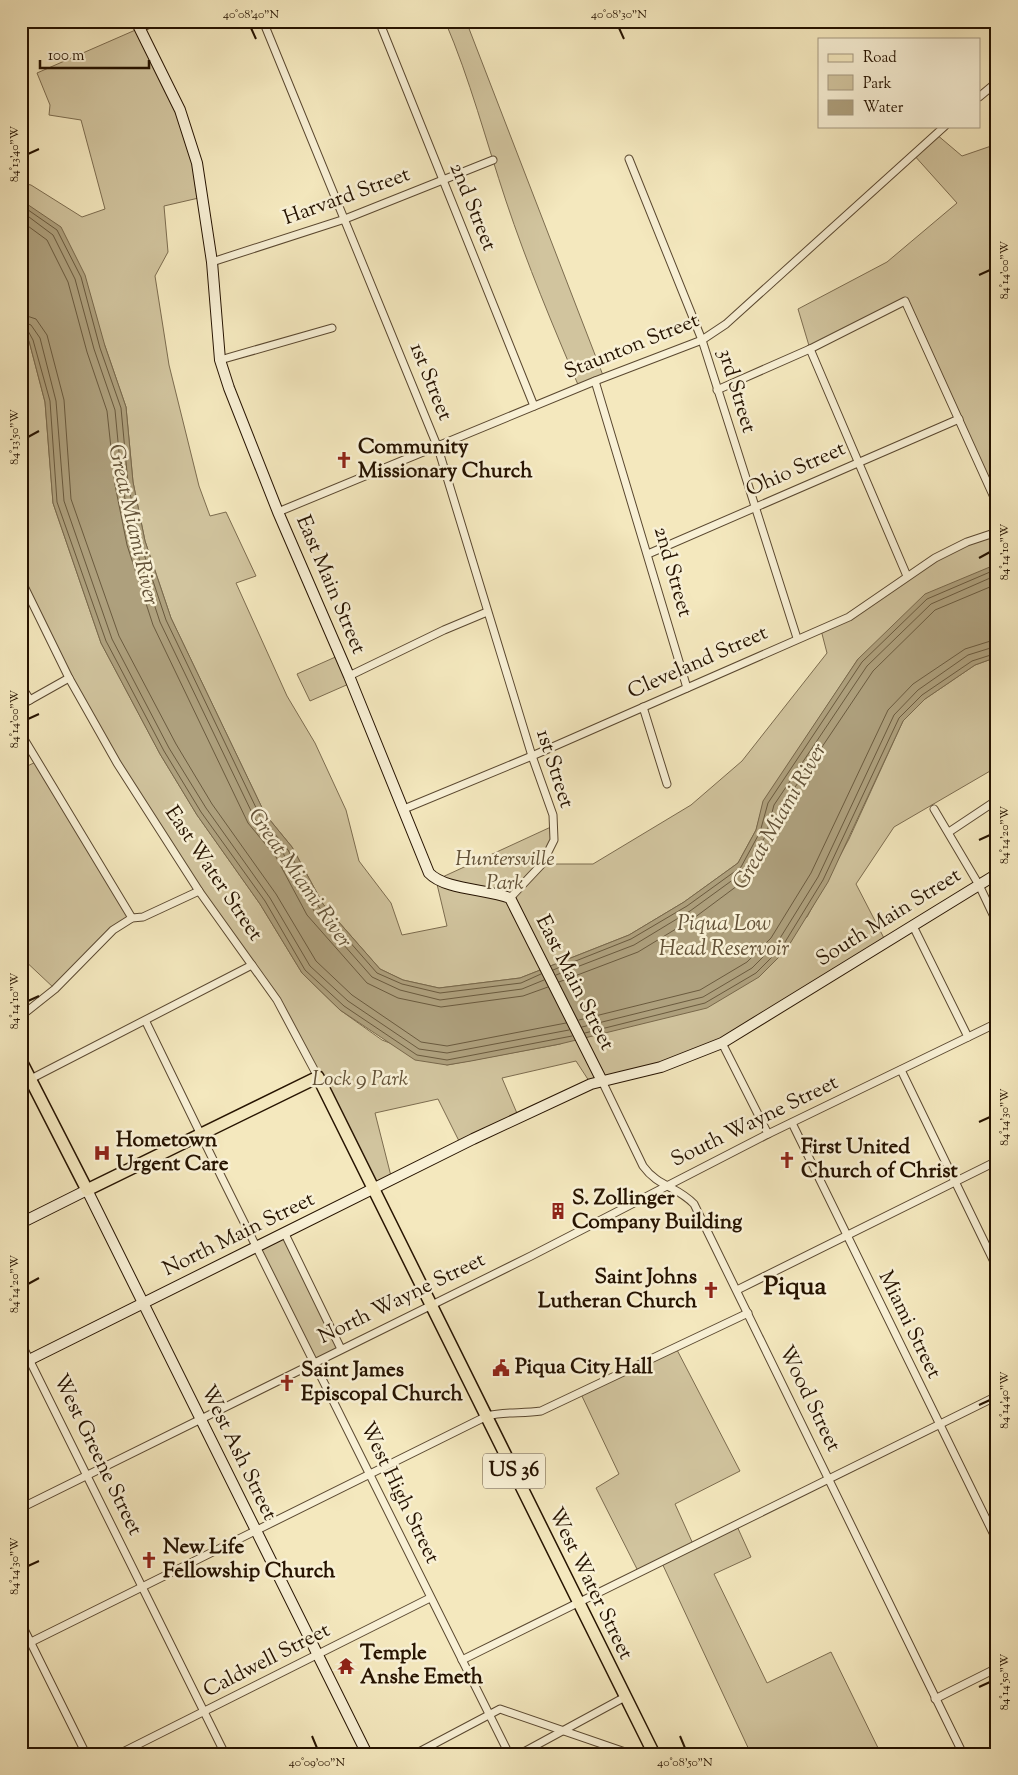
<svg xmlns="http://www.w3.org/2000/svg" width="1018" height="1775" viewBox="0 0 1018 1775" font-family="'Sorts Mill Goudy',serif">
	<style>
		.green { fill: #d1c49e; stroke: #7c6c4f }
		.water { fill: #aea07d; stroke: #78684b }
		.lines { fill: none; stroke-linecap: round; stroke-linejoin: round }
		.shore { stroke: #6a5a3e; stroke-width: 1 }
		.street-casing { stroke: #5a4830; stroke-width: 9 }
		.secondary-casing { stroke: #261300; stroke-width: 12 }
		.primary-casing { stroke: #261300; stroke-width: 14 }
		.street { stroke: #f8f0d5; stroke-width: 7 }
		.secondary { stroke: #f8f0d5; stroke-width: 10 }
		.primary { stroke: #f4e8be; stroke-width: 11 }
		.ticks { fill: none; stroke: #261300; stroke-width: 2 }
		.labels { text-anchor: middle; dominant-baseline: central; stroke-width: 5; stroke-linejoin: round; paint-order: stroke }
		.shield { fill: #f8f0d5; stroke: #655540; stroke-width: 1 }
		.shield-label { font-size: 20px; font-weight: bold; fill: #261300 }
		.street-label { font-size: 21px; fill: #261300; stroke: #f8f0d5 }
		.poi-label { font-size: 21px; font-weight: bold; fill: #261300; stroke: #f8f0d5; text-anchor: start }
		.park-label { font-size: 21px; font-style: italic; fill: #625137; stroke: #f8f0d5 }
		.water-label { font-size: 22px; font-style: italic; fill: #635238; stroke: #f8f0d5 }
		.district-label { font-size: 26px; font-weight: bold; fill: #261300; stroke: #f8f0d5 }
		.neatline { fill: none; stroke: #261300; stroke-width: 2 }
		.ticks-label { font-size: 12px; text-anchor: middle; fill: #261300 }
	</style>
	<rect width="100%" height="100%" fill="#f4e8be"/>
	<filter id="stains"><feTurbulence type="fractalNoise" baseFrequency=".004" numOctaves="4"/><feColorMatrix values="0 0 0 0 .2 0 0 0 0 .09 0 0 0 0 .02 0 0 0 .5 -.17"/></filter>
	<radialGradient id="worn" r=".72"><stop offset=".6" stop-color="#630" stop-opacity="0"/><stop offset="1" stop-color="#630" stop-opacity=".3"/></radialGradient>
	<g class="green">
		<path d="M445,21H479L468,26L604,378L579,387C553,326 527,264 506,201C486,141 470,79 445,21Z"/>
		<polygon points="140,28 180,110 203,197 164,206 168,252 155,276 169,365 199,486 210,516 226,512 256,576 236,583 287,696 315,743 346,810 359,861 391,903 402,935 447,926 436,880 553,826 554,840 542,864 593,864 691,805 742,761 827,653 821,630 849,617 935,558 997,532 997,564 858,659 764,801 756,830 738,863 684,902 629,935 520,978 439,988 403,980 380,969 323,904 292,847 265,814 171,618 145,541 133,482 126,407 105,346 26,201 21,200 21,183 31,185 82,217 105,209 81,120 49,115 50,105 37,73"/>
		<polygon points="936,134 962,156 997,144 997,504 905,301 810,349 798,309 887,262 957,203 913,154"/>
		<polygon points="21,330 29,341 45,402 53,503 101,643 160,754 197,815 260,904 302,973 340,1010 382,1040 447,1065 560,1044 807,917 849,839 903,721 925,699 975,665 997,657 997,767 894,827 856,884 886,942 722,1043 591,1084 576,1061 502,1078 519,1118 461,1145 438,1099 375,1113 392,1180 374,1189 296,1033 117,763 21,580 26,577 21,567"/>
		<polygon points="340,655 351,683 310,701 297,674"/>
		<polygon points="38,761 132,918 113,930 55,989 21,957 21,769"/>
		<polygon points="285,1234 341,1349 314,1362 256,1248"/>
		<polygon points="676,1348 740,1471 675,1504 693,1544 736,1524 751,1557 714,1574 767,1683 831,1652 881,1754 751,1754 661,1561 638,1571 596,1488 619,1474 580,1392"/>
	</g>
	<polygon class="water" points="21,200 61,227 85,275 105,346 126,407 133,482 145,541 171,618 265,814 292,847 323,904 380,969 403,980 439,988 520,978 629,935 684,902 738,863 756,830 763,801 858,659 925,594 997,564 997,657 975,665 925,699 903,721 828,882 786,950 759,977 707,1008 560,1044 471,1061 447,1065 415,1060 340,1010 302,973 260,904 197,815 160,754 101,643 53,503 45,402 29,341 21,330"/>
	<g class="lines">
		<g class="shore">
			<polyline points="21,205 57,230 81,277 100,348 121,408 128,483 140,542 166,620 260,816 288,850 319,907 377,973 402,984 440,993 521,983 541,974"/>
			<polyline points="21,211 53,235 75,279 94,349 115,410 122,484 134,543 160,622 255,819 283,853 314,911 372,977 400,990 440,1000 522,989 544,980"/>
			<polyline points="21,221 47,240 68,282 87,352 107,411 115,485 127,545 153,625 248,823 276,857 307,915 367,983 398,998 441,1007 523,996 548,987"/>
			<polyline points="21,314 36,319 47,335 64,400 71,499 119,636 176,744 212,804 276,894 316,961 352,995 421,1042 447,1046 566,1023"/>
			<polyline points="21,321 31,325 40,338 56,401 64,501 112,639 169,748 206,808 270,898 310,966 348,1001 419,1049 447,1053 569,1030"/>
			<polyline points="21,328 27,329 33,340 50,401 57,502 106,641 164,751 201,812 265,901 305,970 344,1006 417,1055 447,1060 572,1036"/>
			<polyline points="553,970 631,939 687,906 741,867 760,832 768,803 862,662 927,599 997,569"/>
			<polyline points="556,975 634,945 690,911 745,871 766,835 774,805 867,666 931,604 997,575"/>
			<polyline points="559,982 638,952 694,918 749,877 773,838 781,808 873,671 935,610 997,584"/>
			<polyline points="579,1020 700,990 747,962 771,938 811,873 888,710 913,684 965,649 997,639"/>
			<polyline points="582,1027 703,997 752,968 777,943 818,877 894,715 918,690 968,655 997,646"/>
			<polyline points="585,1033 705,1003 756,973 782,947 823,880 899,718 922,695 972,661 997,653"/>
		</g>
		<g class="street-casing">
			<g id="street">
				<polyline points="263,21 438,448 532,756 553,815 554,840 542,864 510,898"/>
				<polyline points="379,21 534,406"/>
				<polyline points="140,28 157,21"/>
				<polyline points="979,97 997,82"/>
				<polyline points="629,159 702,340 797,638"/>
				<polyline points="212,262 345,219 493,160"/>
				<polyline points="810,349 907,576"/>
				<polyline points="220,360 332,328"/>
				<polyline points="595,381 687,688"/>
				<polyline points="717,390 810,349 905,301 997,504"/>
				<polyline points="278,512 595,381 702,340 726,324 945,126"/>
				<polyline points="648,554 959,419"/>
				<polyline points="21,580 69,678 117,763 199,891 277,1000 318,1077"/>
				<polyline points="349,676 444,630 487,612"/>
				<polyline points="21,686 30,700"/>
				<polyline points="21,705 69,678"/>
				<polyline points="643,707 667,784"/>
				<polyline points="21,734 132,918"/>
				<polyline points="404,809 532,756 849,617 935,558 967,542 997,532"/>
				<polyline points="934,809 979,885 997,923"/>
				<polyline points="949,832 997,800"/>
				<polyline points="913,926 968,1037"/>
				<polyline points="21,1016 55,989 113,930 132,918 143,917 199,891"/>
				<polyline points="146,1022 222,1178 509,1754"/>
				<polyline points="722,1043 768,1134"/>
				<polyline points="901,1070 997,1268"/>
				<path d="M602,1081L643,1166C658,1187 677,1186 694,1204L963,1754"/>
				<polyline points="21,1084 252,965"/>
				<polyline points="792,1123 997,1541"/>
				<polyline points="285,1234 341,1349"/>
				<polyline points="737,1290 997,1161"/>
				<polyline points="21,1343 225,1754"/>
				<polyline points="21,1508 531,1256 768,1134 997,1023"/>
				<polyline points="21,1623 86,1754"/>
				<path d="M21,1647L487,1416C505,1411 523,1414 541,1411L748,1313"/>
				<polyline points="462,1660 997,1396"/>
				<polyline points="935,1699 997,1668"/>
				<polyline points="119,1754 430,1598"/>
				<polyline points="415,1754 500,1709 631,1754"/>
				<polyline points="520,1754 625,1697"/>
			</g>
		</g>
		<g class="secondary-casing">
			<g id="secondary">
				<path d="M136,21L180,110L197,163L212,262L220,360L229,388L278,512L349,676L429,873C445,890 487,889 510,898L602,1081"/>
				<polyline points="21,1223 87,1190 367,1754"/>
				<polyline points="21,1364 473,1139 591,1084 661,1067 722,1043 997,874"/>
			</g>
		</g>
		<g class="primary-casing">
			<polyline id="primary" points="21,1061 87,1190 318,1077 654,1754"/>
		</g>
		<use href="#street" class="street"/>
		<use href="#secondary" class="secondary"/>
		<use href="#primary" class="primary"/>
	</g>
	<path class="ticks" d="M251,28L256,39M619,28L624,39M28,154L39,149M979,275L990,270M28,437L39,431M979,558L990,552M28,719L39,714M979,840L990,835M28,1001L39,996M979,1122L990,1117M28,1284L39,1278M979,1405L990,1400M28,1566L39,1561M979,1687L990,1682M312,1736L317,1748M680,1736L685,1748"/>
	<defs>
		<g id="church-bare" transform="scale(1.35)"><path d="M-1.2-6h2.4v3.5h3.3v2.4h-3.3V6h-2.4V-.1h-3.3v-2.4h3.3Z" fill="#8f2418" stroke="#f8f0d5" stroke-width="2.5" paint-order="stroke"/></g>
		<g id="hospital-bare" transform="scale(1.35)"><path d="M-5-5h3v3.5h4V-5h3V5h-3V1.5h-4V5h-3Z" fill="#8f2418" stroke="#f8f0d5" stroke-width="2.5" paint-order="stroke"/></g>
		<g id="building-bare" transform="scale(1.35)"><path d="M-4-6H4V6H1V3H-1V6H-4ZM-2.5-4.3h1.7v1.8h-1.7ZM.8-4.3h1.7v1.8H.8ZM-2.5-1h1.7V.8h-1.7ZM.8-1h1.7V.8H.8Z" fill="#8f2418" stroke="#f8f0d5" stroke-width="2.5" paint-order="stroke"/></g>
		<g id="civic-bare" transform="scale(1.35)"><path d="M-.6-6.5H3V-4.5H.6V-3L4-1V1h2V6H-6V1h2V-1L-.6-3ZM-1.2 2.5V6h2.4V2.5Z" fill="#8f2418" stroke="#f8f0d5" stroke-width="2.5" paint-order="stroke"/></g>
		<g id="temple-bare" transform="scale(1.35)"><path d="M0-6L5-2H3V0L6.5 2.5H4V6H1.5V3h-3V6H-4V2.5H-6.5L-3 0V-2H-5Z" fill="#8f2418" stroke="#f8f0d5" stroke-width="2.5" paint-order="stroke"/></g>
	</defs>
	<g fill-rule="evenodd">
		<use href="#church-bare" x="344" y="460"/>
		<use href="#hospital-bare" x="102" y="1153"/>
		<use href="#church-bare" x="787" y="1160"/>
		<use href="#building-bare" x="558" y="1211"/>
		<use href="#church-bare" x="711" y="1290"/>
		<use href="#civic-bare" x="501" y="1368"/>
		<use href="#church-bare" x="287" y="1383"/>
		<use href="#church-bare" x="149" y="1560"/>
		<use href="#temple-bare" x="346" y="1666"/>
	</g>
	<g class="labels">
		<rect class="shield" x="483" y="1453.5" width="62" height="35" rx="4"/>
		<g class="shield-label">
			<text x="514" y="1471">US 36</text>
		</g>
		<g class="street-label">
			<text transform="translate(347 197) rotate(-20)">Harvard Street</text>
			<text transform="translate(472 207) rotate(68)">2nd Street</text>
			<text transform="translate(632 347) rotate(-22)">Staunton Street</text>
			<text transform="translate(430 382) rotate(68)">1st Street</text>
			<text transform="translate(736 391) rotate(73)">3rd Street</text>
			<text transform="translate(796 470) rotate(-24)">Ohio Street</text>
			<text transform="translate(672 572) rotate(74)">2nd Street</text>
			<text transform="translate(330 585) rotate(67)">East Main Street</text>
			<text transform="translate(698 663) rotate(-24)">Cleveland Street</text>
			<text transform="translate(554 769) rotate(72)">1st Street</text>
			<text transform="translate(213 874) rotate(56)">East Water Street</text>
			<text transform="translate(889 918) rotate(-32)">South Main Street</text>
			<text transform="translate(574 983) rotate(63)">East Main Street</text>
			<text transform="translate(755 1122) rotate(-26)">South Wayne Street</text>
			<text transform="translate(239 1235) rotate(-26)">North Main Street</text>
			<text transform="translate(402 1299) rotate(-26)">North Wayne Street</text>
			<text transform="translate(909 1325) rotate(64)">Miami Street</text>
			<text transform="translate(809 1399) rotate(64)">Wood Street</text>
			<text transform="translate(238 1453) rotate(64)">West Ash Street</text>
			<text transform="translate(97 1455) rotate(64)">West Greene Street</text>
			<text transform="translate(399 1493) rotate(64)">West High Street</text>
			<text transform="translate(590 1584) rotate(64)">West Water Street</text>
			<text transform="translate(267 1661) rotate(-27)">Caldwell Street</text>
		</g>
		<g class="poi-label">
			<text x="358" y="448">Community<tspan x="358" dy="24">Missionary Church</tspan></text>
			<text x="116" y="1141">Hometown<tspan x="116" dy="24">Urgent Care</tspan></text>
			<text x="801" y="1148">First United<tspan x="801" dy="24">Church of Christ</tspan></text>
			<text x="572" y="1199">S. Zollinger<tspan x="572" dy="24">Company Building</tspan></text>
			<text x="697" y="1278" text-anchor="end">Saint Johns<tspan x="697" dy="24">Lutheran Church</tspan></text>
			<text x="515" y="1368">Piqua City Hall</text>
			<text x="301" y="1371">Saint James<tspan x="301" dy="24">Episcopal Church</tspan></text>
			<text x="163" y="1548">New Life<tspan x="163" dy="24">Fellowship Church</tspan></text>
			<text x="360" y="1654">Temple<tspan x="360" dy="24">Anshe Emeth</tspan></text>
		</g>
		<g class="park-label">
			<text x="505" y="860">Huntersville<tspan x="505" dy="24">Park</tspan></text>
			<text x="360" y="1080">Lock 9 Park</text>
		</g>
		<g class="water-label">
			<text transform="translate(132 525) rotate(77)">Great Miami River</text>
			<text transform="translate(781 817) rotate(-60)">Great Miami River</text>
			<text transform="translate(299 879) rotate(55)">Great Miami River</text>
			<text x="724" y="925">Piqua Low<tspan x="724" dy="25">Head Reservoir</tspan></text>
		</g>
		<g class="district-label">
			<text x="795" y="1287">Piqua</text>
		</g>
	</g>
	<rect width="1018" height="1775" fill="none" stroke="#f4e8be" stroke-width="55"/>
	<rect x="818" y="38" width="162" height="90" fill="#f8f0d5" stroke="#a49880"/>
	<rect x="828" y="54" width="25" height="8" fill="#f4e8be" stroke="#a49880"/>
	<text x="863" y="62" font-size="15" fill="#261300">Road</text>
	<rect x="828" y="75" width="25" height="15" fill="#d1c49e" stroke="#a49880"/>
	<text x="863" y="88" font-size="15" fill="#261300">Park</text>
	<rect x="828" y="100" width="25" height="15" fill="#aea07d" stroke="#a49880"/>
	<text x="863" y="112" font-size="15" fill="#261300">Water</text>
	<path d="M40 60v8h109v-8" fill="none" stroke="#261300" stroke-width="2.5"/>
	<text x="48" y="60" font-size="15" fill="#261300" stroke="#f8f0d5" stroke-width="4" paint-order="stroke">100 m</text>
	<rect x="28" y="28" width="962" height="1720" class="neatline"/>
	<g class="ticks-label">
		<text x="251" y="18">40°08'40"N</text>
		<text x="619" y="18">40°08'30"N</text>
		<text transform="translate(14 154) rotate(-90)" y="4">84°13'40"W</text>
		<text transform="translate(1004 270) rotate(-90)" y="4">84°14'00"W</text>
		<text transform="translate(14 437) rotate(-90)" y="4">84°13'50"W</text>
		<text transform="translate(1004 552) rotate(-90)" y="4">84°14'10"W</text>
		<text transform="translate(14 719) rotate(-90)" y="4">84°14'00"W</text>
		<text transform="translate(1004 835) rotate(-90)" y="4">84°14'20"W</text>
		<text transform="translate(14 1001) rotate(-90)" y="4">84°14'10"W</text>
		<text transform="translate(1004 1117) rotate(-90)" y="4">84°14'30"W</text>
		<text transform="translate(14 1284) rotate(-90)" y="4">84°14'20"W</text>
		<text transform="translate(1004 1400) rotate(-90)" y="4">84°14'40"W</text>
		<text transform="translate(14 1566) rotate(-90)" y="4">84°14'30"W</text>
		<text transform="translate(1004 1682) rotate(-90)" y="4">84°14'50"W</text>
		<text x="317" y="1766">40°09'00"N</text>
		<text x="685" y="1766">40°08'50"N</text>
	</g>
	<rect width="100%" height="100%" filter="url(#stains)"/>
	<rect width="100%" height="100%" fill="url(#worn)"/>
</svg>
